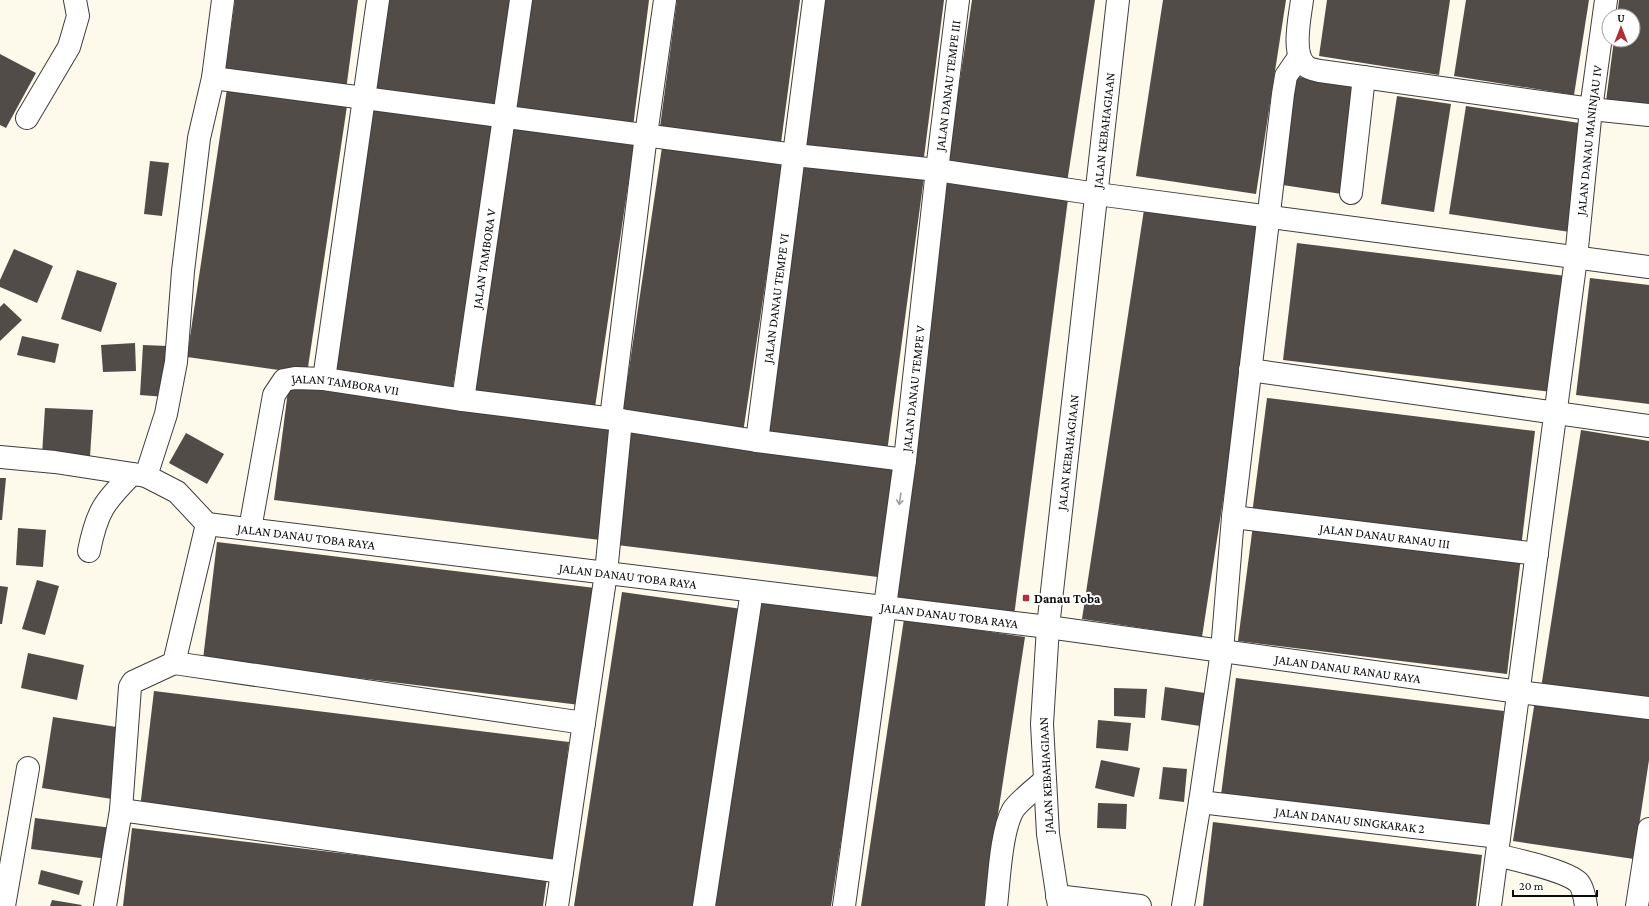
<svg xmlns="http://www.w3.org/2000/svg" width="1649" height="906" viewBox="0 0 1649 906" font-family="'Crimson Pro',serif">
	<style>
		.building { fill: #524c48 }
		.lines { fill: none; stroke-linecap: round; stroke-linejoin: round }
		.minor-casing { stroke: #3e3e3e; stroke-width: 24 }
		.minor { stroke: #fff; stroke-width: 22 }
		.oneway { stroke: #9d9d9d }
		.poi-dot { fill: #ad3138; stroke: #fff; stroke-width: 1.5 }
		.labels { text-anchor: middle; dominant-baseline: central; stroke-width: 4; stroke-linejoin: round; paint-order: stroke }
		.street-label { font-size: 13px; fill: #0b0b0b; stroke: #fff }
		.poi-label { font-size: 13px; font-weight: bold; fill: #0b0b0b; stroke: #fff; text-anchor: start }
	</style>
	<rect width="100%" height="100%" fill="#fdf9eb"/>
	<g class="building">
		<polygon points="235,0 358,0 346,90 225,74"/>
		<polygon points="388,0 511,0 497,109 376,94"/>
		<polygon points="526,0 649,0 633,127 512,112"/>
		<polygon points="677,0 800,0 781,143 660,127"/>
		<polygon points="821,0 944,0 923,165 802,149"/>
		<polygon points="972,0 1095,0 1067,183 947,165"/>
		<polygon points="1163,0 1286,0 1256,194 1136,176"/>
		<polygon points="1327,0 1450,0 1439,75 1319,56"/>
		<polygon points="1466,0 1589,0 1574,95 1454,76"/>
		<polygon points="1619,0 1649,0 1649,106 1606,101 1614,40 1633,40 1633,16 1617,16"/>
		<polygon points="0,54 36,73 6,128 0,125"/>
		<polygon points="1292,76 1358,86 1342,194 1276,184"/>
		<polygon points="227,89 347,106 307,374 187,357"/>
		<polygon points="1397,96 1451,104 1434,212 1381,204"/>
		<polygon points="373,106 494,125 452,392 332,374"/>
		<polygon points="1466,106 1586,124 1570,232 1449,214"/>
		<polygon points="513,127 634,145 594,414 472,397"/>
		<polygon points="662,147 783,165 743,433 622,416"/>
		<polygon points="150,161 169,163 162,216 144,214"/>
		<polygon points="803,161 924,177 887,452 766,436"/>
		<polygon points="947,183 1068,199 1014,616 894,600"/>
		<polygon points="1145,203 1266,221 1202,637 1082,619"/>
		<polygon points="1297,243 1566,276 1552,392 1283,360"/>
		<polygon points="14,249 53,266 37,303 0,287 0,280"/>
		<polygon points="77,270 117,283 101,332 61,319"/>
		<polygon points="1590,278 1649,285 1649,404 1576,395"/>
		<polygon points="4,303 22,320 0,341 0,307"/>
		<polygon points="22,336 59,344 55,363 17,355"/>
		<polygon points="135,343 136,371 103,372 101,345"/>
		<polygon points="143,345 168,346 166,397 140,395"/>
		<polygon points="289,383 615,423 600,540 274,500"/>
		<polygon points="1267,398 1535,431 1521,548 1252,514"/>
		<polygon points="45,408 93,410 90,457 42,455"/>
		<polygon points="632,428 900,461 886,578 617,545"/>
		<polygon points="1581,430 1649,441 1649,704 1541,688"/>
		<polygon points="186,433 224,454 207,484 169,463"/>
		<polygon points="0,478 6,478 2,520 0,520"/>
		<polygon points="1253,525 1521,557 1507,674 1238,641"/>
		<polygon points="18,528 46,530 43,567 16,565"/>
		<polygon points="217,542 595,588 580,705 203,659"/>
		<polygon points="37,580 59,586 45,635 22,629"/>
		<polygon points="0,586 8,587 2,624 0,624"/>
		<polygon points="622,592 742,609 697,906 574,906"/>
		<polygon points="755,594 876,612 831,906 708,906"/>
		<polygon points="904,619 1025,637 984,906 861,906"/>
		<polygon points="28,653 84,665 77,700 21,688"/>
		<polygon points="1236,678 1504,711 1490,828 1221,795"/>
		<polygon points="1165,687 1205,693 1200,726 1161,720"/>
		<polygon points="1114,688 1147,689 1145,718 1114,716"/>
		<polygon points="154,691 569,742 554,859 140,808"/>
		<polygon points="1535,700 1649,717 1649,760 1634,859 1513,841"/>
		<polygon points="53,717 123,728 112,799 42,788"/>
		<polygon points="1098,720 1131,723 1128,751 1096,748"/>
		<polygon points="1101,760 1140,768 1134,797 1095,788"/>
		<polygon points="1163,767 1187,769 1184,802 1159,799"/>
		<polygon points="1098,803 1127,804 1126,829 1097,828"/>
		<polygon points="35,818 112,828 108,859 31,849"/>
		<polygon points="1213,822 1482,855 1476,906 1203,906"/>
		<polygon points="132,828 547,878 543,906 123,906"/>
		<polygon points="41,870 83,881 79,895 38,884"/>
		<polygon points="52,900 82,905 81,906 50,906"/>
	</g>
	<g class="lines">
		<g class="minor-casing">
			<g id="minor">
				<path d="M1302,0C1300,17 1291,54 1306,66C1309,69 1316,70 1320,71L1591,109L1649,115"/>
				<polyline points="213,78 795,155 937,170 1097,194 1649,267"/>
				<polyline points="27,118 69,47 78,16 75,0"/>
				<polyline points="1351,193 1364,77"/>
				<polyline points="1250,370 1649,426"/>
				<polyline points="324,379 378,0"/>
				<path id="s1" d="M463,400L521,0"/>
				<polyline points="611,418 646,135 665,0"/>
				<path id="s2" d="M757,441L814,0"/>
				<polyline points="0,457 55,462 146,476"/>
				<path id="s3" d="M1233,517L1537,554"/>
				<path id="s4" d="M207,524L1048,627L1519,692L1649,708"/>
				<polyline points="207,524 177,492 146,476 166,414 176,362 183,271 199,138 213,78 223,0"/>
				<path id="s5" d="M250,529L274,395L284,380L295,378L324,379L463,400L621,420L757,441L905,460"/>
				<path d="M89,551C97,511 104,502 132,474"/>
				<polyline points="174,663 584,723"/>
				<path id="s6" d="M1200,802L1499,837"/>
				<polyline points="121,810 562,872"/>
				<path d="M1497,855C1516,860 1565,870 1578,882C1583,887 1585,899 1586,906"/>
				<polyline points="1057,896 1140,906"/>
				<polyline points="4,906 28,768"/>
				<polyline points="105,906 121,810 130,687 133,682 174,663 207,524"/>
				<polyline points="557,906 606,573 621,420"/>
				<polyline points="704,906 752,591"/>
				<path id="s7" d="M844,906L905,460L937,170L958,0"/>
				<path d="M996,906C999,880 1001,831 1013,810C1018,802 1037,787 1045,780"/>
				<path id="s8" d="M1059,906L1048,834L1042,724L1048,627L1118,0"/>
				<polyline points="1183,906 1200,802 1222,651 1233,517 1283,94 1286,76 1299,57"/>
				<path id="s9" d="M1490,906L1576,258L1591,109L1606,0"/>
				<polyline points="1637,906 1649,829"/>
			</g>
		</g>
		<use href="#minor" class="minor"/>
	</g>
	<defs><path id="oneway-shaft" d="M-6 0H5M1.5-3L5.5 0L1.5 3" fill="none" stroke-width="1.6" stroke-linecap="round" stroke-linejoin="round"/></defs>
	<use class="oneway" href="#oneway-shaft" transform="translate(900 499) rotate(98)"/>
	<rect class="poi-dot" x="1022" y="594" width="8" height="8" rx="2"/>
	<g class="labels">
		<g class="street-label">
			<text stroke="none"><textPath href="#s7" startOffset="827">JALAN DANAU TEMPE III</textPath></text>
			<text stroke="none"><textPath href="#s8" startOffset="780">JALAN KEBAHAGIAAN</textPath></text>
			<text stroke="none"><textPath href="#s9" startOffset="772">JALAN DANAU MANINJAU IV</textPath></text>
			<text stroke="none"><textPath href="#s1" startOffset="143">JALAN TAMBORA V</textPath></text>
			<text stroke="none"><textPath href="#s2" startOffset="144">JALAN DANAU TEMPE VI</textPath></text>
			<text stroke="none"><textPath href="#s5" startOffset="216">JALAN TAMBORA VII</textPath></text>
			<text stroke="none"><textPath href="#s7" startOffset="522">JALAN DANAU TEMPE V</textPath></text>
			<text stroke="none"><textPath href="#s8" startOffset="456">JALAN KEBAHAGIAAN</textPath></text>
			<text stroke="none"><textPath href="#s3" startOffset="153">JALAN DANAU RANAU III</textPath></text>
			<text stroke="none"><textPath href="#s4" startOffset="100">JALAN DANAU TOBA RAYA</textPath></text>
			<text stroke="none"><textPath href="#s4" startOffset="424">JALAN DANAU TOBA RAYA</textPath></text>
			<text stroke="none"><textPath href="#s4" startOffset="748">JALAN DANAU TOBA RAYA</textPath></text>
			<text stroke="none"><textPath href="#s4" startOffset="1150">JALAN DANAU RANAU RAYA</textPath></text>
			<text transform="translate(1046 775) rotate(-93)">JALAN KEBAHAGIAAN</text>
			<text stroke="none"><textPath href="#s6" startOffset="151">JALAN DANAU SINGKARAK 2</textPath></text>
		</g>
		<g class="poi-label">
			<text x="1034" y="598">Danau Toba</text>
		</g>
	</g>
	<g transform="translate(1621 28)"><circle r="19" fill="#ffffff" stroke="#9d9d9d"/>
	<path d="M0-3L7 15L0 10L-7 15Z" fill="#ad3138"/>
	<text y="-6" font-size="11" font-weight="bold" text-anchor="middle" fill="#0b0b0b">U</text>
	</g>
	<path d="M1513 890v6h84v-6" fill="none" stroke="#0b0b0b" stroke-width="2"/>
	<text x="1519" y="890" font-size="12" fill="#0b0b0b" stroke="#ffffff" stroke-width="3" paint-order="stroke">20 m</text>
</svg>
